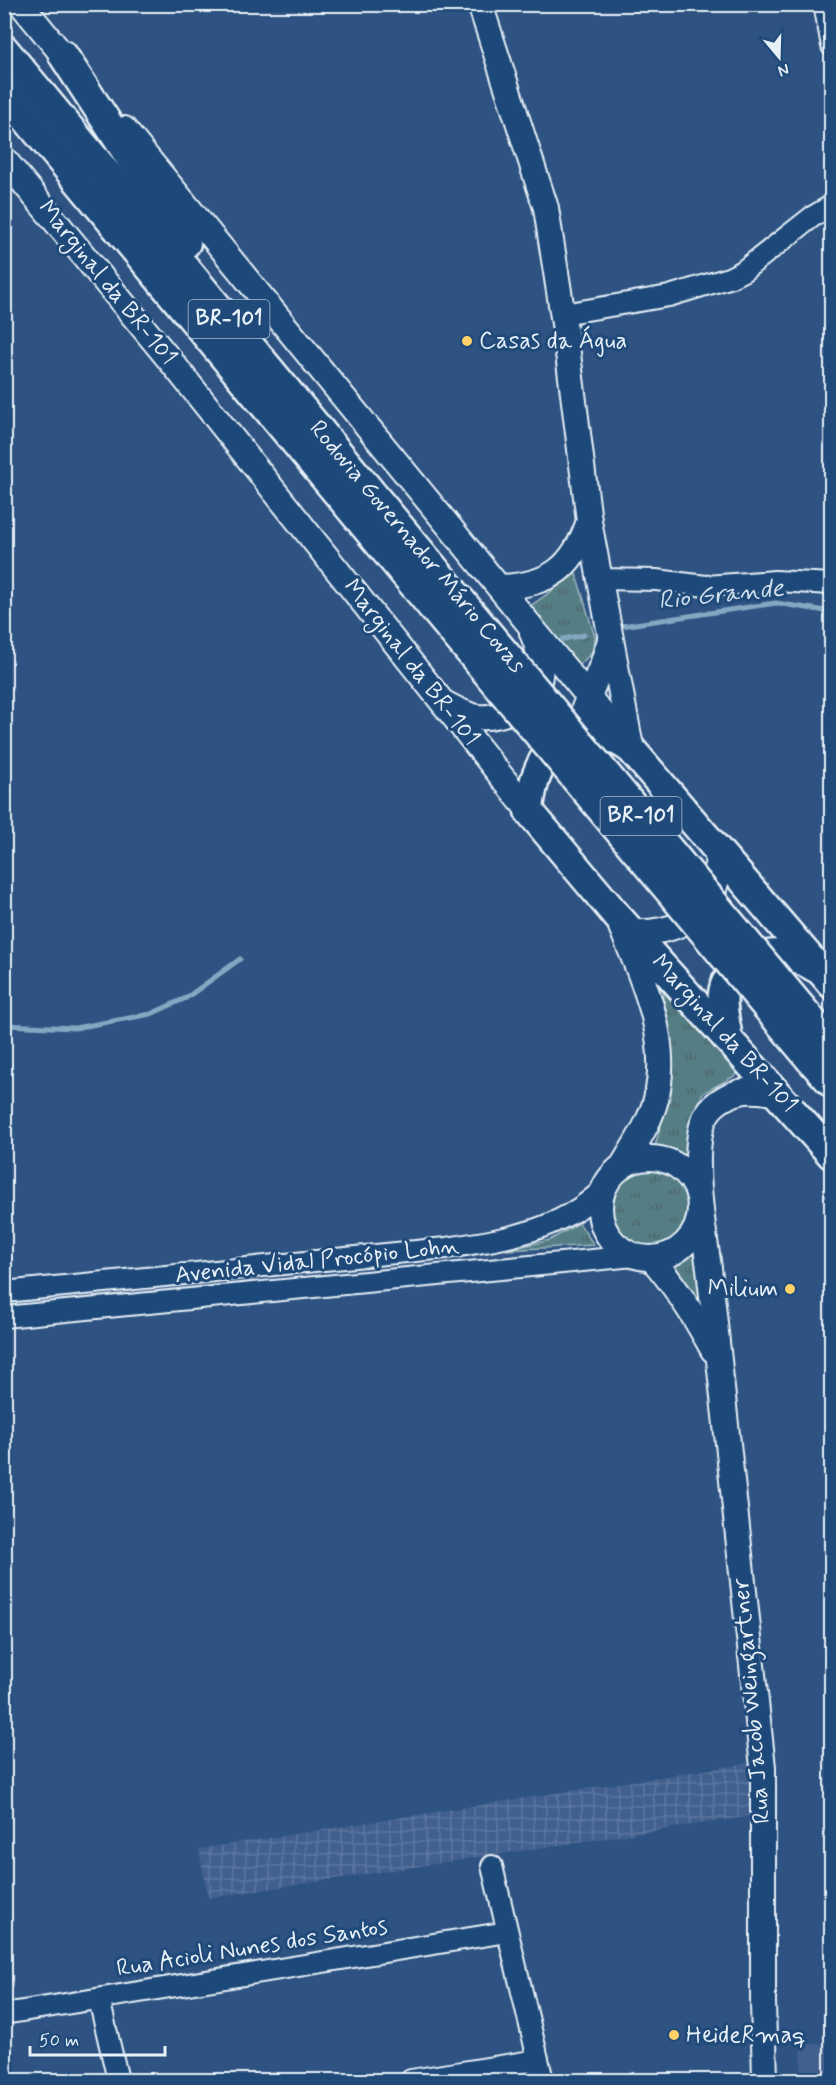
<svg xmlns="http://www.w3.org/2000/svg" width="836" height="2085" viewBox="0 0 836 2085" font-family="Mynerve,sans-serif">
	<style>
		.built { fill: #42618e }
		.industrial { fill: url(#industrial-grid) }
		.grass { fill: url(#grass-tufts); stroke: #9eb7be; stroke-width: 1.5 }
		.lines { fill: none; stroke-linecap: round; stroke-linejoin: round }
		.stream { stroke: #84a8c2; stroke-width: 5 }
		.minor-casing { stroke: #e8f1f8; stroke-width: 24 }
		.major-casing { stroke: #e8f1f8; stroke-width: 28 }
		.highway-casing { stroke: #e8f1f8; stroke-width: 33 }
		.minor { stroke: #1f4a7a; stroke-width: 20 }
		.major { stroke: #1f4a7a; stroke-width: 24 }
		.highway { stroke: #1f4a7a; stroke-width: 28 }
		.highway-bridge-casing { stroke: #e8f1f8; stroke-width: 33; stroke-linecap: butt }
		.highway-bridge { stroke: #1f4a7a; stroke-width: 28 }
		.poi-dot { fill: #ffd166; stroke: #1f4a7a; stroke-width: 2 }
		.labels { text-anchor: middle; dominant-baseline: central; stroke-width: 6; stroke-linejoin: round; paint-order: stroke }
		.shield { fill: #1f4a7a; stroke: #acbfd2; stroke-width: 1.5 }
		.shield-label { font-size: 22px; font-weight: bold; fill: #e8f1f8 }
		.street-label { font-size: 24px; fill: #e8f1f8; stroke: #1f4a7a }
		.poi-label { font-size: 24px; fill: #e8f1f8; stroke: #1f4a7a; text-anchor: start }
		.water-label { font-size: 26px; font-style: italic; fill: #cfdfea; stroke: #1f4a7a }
	</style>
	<defs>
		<pattern id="industrial-grid" width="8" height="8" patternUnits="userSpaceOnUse" patternTransform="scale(1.5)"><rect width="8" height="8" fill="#42618e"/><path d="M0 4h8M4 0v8" fill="none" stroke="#5d789f"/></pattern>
		<pattern id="grass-tufts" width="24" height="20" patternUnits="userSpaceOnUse" patternTransform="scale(1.5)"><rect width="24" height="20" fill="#547d84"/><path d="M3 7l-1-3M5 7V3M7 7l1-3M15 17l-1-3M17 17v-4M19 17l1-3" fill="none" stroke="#4e656a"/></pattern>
	</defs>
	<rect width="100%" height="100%" fill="#2e5382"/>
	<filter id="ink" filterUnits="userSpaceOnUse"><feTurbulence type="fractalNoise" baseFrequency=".0167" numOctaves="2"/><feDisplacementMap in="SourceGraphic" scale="12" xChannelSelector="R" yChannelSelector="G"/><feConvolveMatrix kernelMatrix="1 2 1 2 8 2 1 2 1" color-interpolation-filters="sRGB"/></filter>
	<g filter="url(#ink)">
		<rect class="built" x="801" y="2044" width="30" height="36"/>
		<polygon class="industrial" points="750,1763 752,1816 208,1898 199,1849"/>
		<g class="grass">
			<polygon points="576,574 595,637 592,652 578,667 529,607"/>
			<path d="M663,992L740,1073L703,1093L689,1126L686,1159C676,1151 667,1150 654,1149C664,1117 673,1082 671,1048C669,1029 666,1010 663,992Z"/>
			<circle cx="648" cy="1207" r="39"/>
			<polygon points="579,1223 594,1245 506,1250 550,1240"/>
			<polygon points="694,1246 703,1308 691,1289 669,1263 689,1254"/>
		</g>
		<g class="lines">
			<g class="stream">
				<polyline points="615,627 776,603 832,612"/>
				<polyline points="563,639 584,635"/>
				<polyline points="4,1025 75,1028 151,1014 186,998 240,959"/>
				<polyline points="4,1918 5,1918"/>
			</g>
			<g class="minor-casing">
				<g id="minor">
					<polyline points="824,4 832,46"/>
					<polyline points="563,314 669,296 729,278 743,271 812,217 832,205"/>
					<polyline points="599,579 656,580 706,586 775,581 832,584"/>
					<path d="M4,1292L446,1248C504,1239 558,1232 602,1190"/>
					<polyline points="4,1317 634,1256"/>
					<polyline points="492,1866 543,2080"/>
					<polyline points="99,1999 118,2080"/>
					<polyline points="4,2014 507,1932"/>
					<polyline points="411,2080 538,2060"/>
				</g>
			</g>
			<g class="major-casing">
				<g id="major">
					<polyline points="21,4 75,70"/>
					<polyline points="480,4 546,208 565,330 589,521 631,747"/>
					<polyline points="124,129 628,745"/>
					<polyline points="4,159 174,365 529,811"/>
					<path d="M500,587C550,585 573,568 589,521"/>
					<path d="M444,703C454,708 467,716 478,717C499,719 529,707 537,687C544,670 539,649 532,633"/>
					<polyline points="584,708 603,662 610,640"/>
					<path d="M621,927C643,980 671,1040 656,1099C650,1123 635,1144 623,1165"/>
					<path d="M632,932C666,934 701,923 714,889C719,877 717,863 717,851"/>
					<circle cx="650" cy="1208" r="50"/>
					<path d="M651,1258C676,1286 695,1317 713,1350"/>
					<path d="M765,2080L763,2002V1767L709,1268C704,1232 688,1144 707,1114C715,1101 731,1093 745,1091C755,1090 767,1092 777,1093"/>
				</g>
			</g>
			<g class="highway-casing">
				<g id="highway">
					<polyline points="4,49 452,590"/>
					<polyline points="63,55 186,243"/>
					<polyline points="4,92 432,607"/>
					<path d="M832,984L631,749C616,739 599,729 580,729C575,729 572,733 568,735C542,751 531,782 529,811L617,916L832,1155"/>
					<path d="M728,1039C726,1023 718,999 726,983C728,980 733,976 735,973C760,947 788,951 816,968"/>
					<polyline points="810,1059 832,1083"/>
				</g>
			</g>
			<use href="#minor" class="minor"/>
			<use href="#major" class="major"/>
			<use href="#highway" class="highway"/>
			<g class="highway-bridge-casing">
				<g id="highway-bridge">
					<polyline points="452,590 830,1042"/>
					<polyline points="432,607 810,1059"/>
				</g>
			</g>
			<use href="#highway-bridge" class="highway-bridge"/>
		</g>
	</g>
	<g class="poi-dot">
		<circle cx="467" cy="341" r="6"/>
		<circle cx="790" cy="1289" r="6"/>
		<circle cx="674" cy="2035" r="6"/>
	</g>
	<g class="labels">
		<g class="shield">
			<rect x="188.5" y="300" width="81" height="38" rx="4.5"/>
			<rect x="600.5" y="797" width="81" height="38" rx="4.5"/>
		</g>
		<g class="shield-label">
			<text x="229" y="319">BR-101</text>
			<text x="641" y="816">BR-101</text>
		</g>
		<g class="street-label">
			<text transform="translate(107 283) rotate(51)">Marginal da BR-101</text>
			<text transform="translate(417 547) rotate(50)">Rodovia Governador Mário Covas</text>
			<text transform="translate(411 663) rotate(52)">Marginal da BR-101</text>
			<text transform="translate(724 1034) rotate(48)">Marginal da BR-101</text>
			<text transform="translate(317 1261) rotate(-6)">Avenida Vidal Procópio Lohn</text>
			<text transform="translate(752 1701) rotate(-95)">Rua Jacob Weingartner</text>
			<text transform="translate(252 1948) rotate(-9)">Rua Acioli Nunes dos Santos</text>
		</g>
		<g class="poi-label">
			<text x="479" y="341">Casas da Água</text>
			<text x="778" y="1289" text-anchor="end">Milium</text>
			<text x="686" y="2035">HeideRmaq</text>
		</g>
		<g class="water-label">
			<text transform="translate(721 595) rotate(-6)">Rio Grande</text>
		</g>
	</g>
	<rect width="836" height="2085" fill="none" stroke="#1f4a7a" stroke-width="24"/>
	<rect x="12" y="12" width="812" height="2061" fill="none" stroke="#e8f1f8" stroke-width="2" filter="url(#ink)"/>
	<g transform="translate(779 57) rotate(161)" stroke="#1f4a7a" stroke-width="4.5" paint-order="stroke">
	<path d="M0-4.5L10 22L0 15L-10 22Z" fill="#e8f1f8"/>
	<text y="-9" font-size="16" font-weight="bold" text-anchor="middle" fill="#e8f1f8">N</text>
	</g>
	<path d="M30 2046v9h135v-9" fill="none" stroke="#e8f1f8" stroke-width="3"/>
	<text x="39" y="2046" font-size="18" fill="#e8f1f8" stroke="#1f4a7a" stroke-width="4.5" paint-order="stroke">50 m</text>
</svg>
